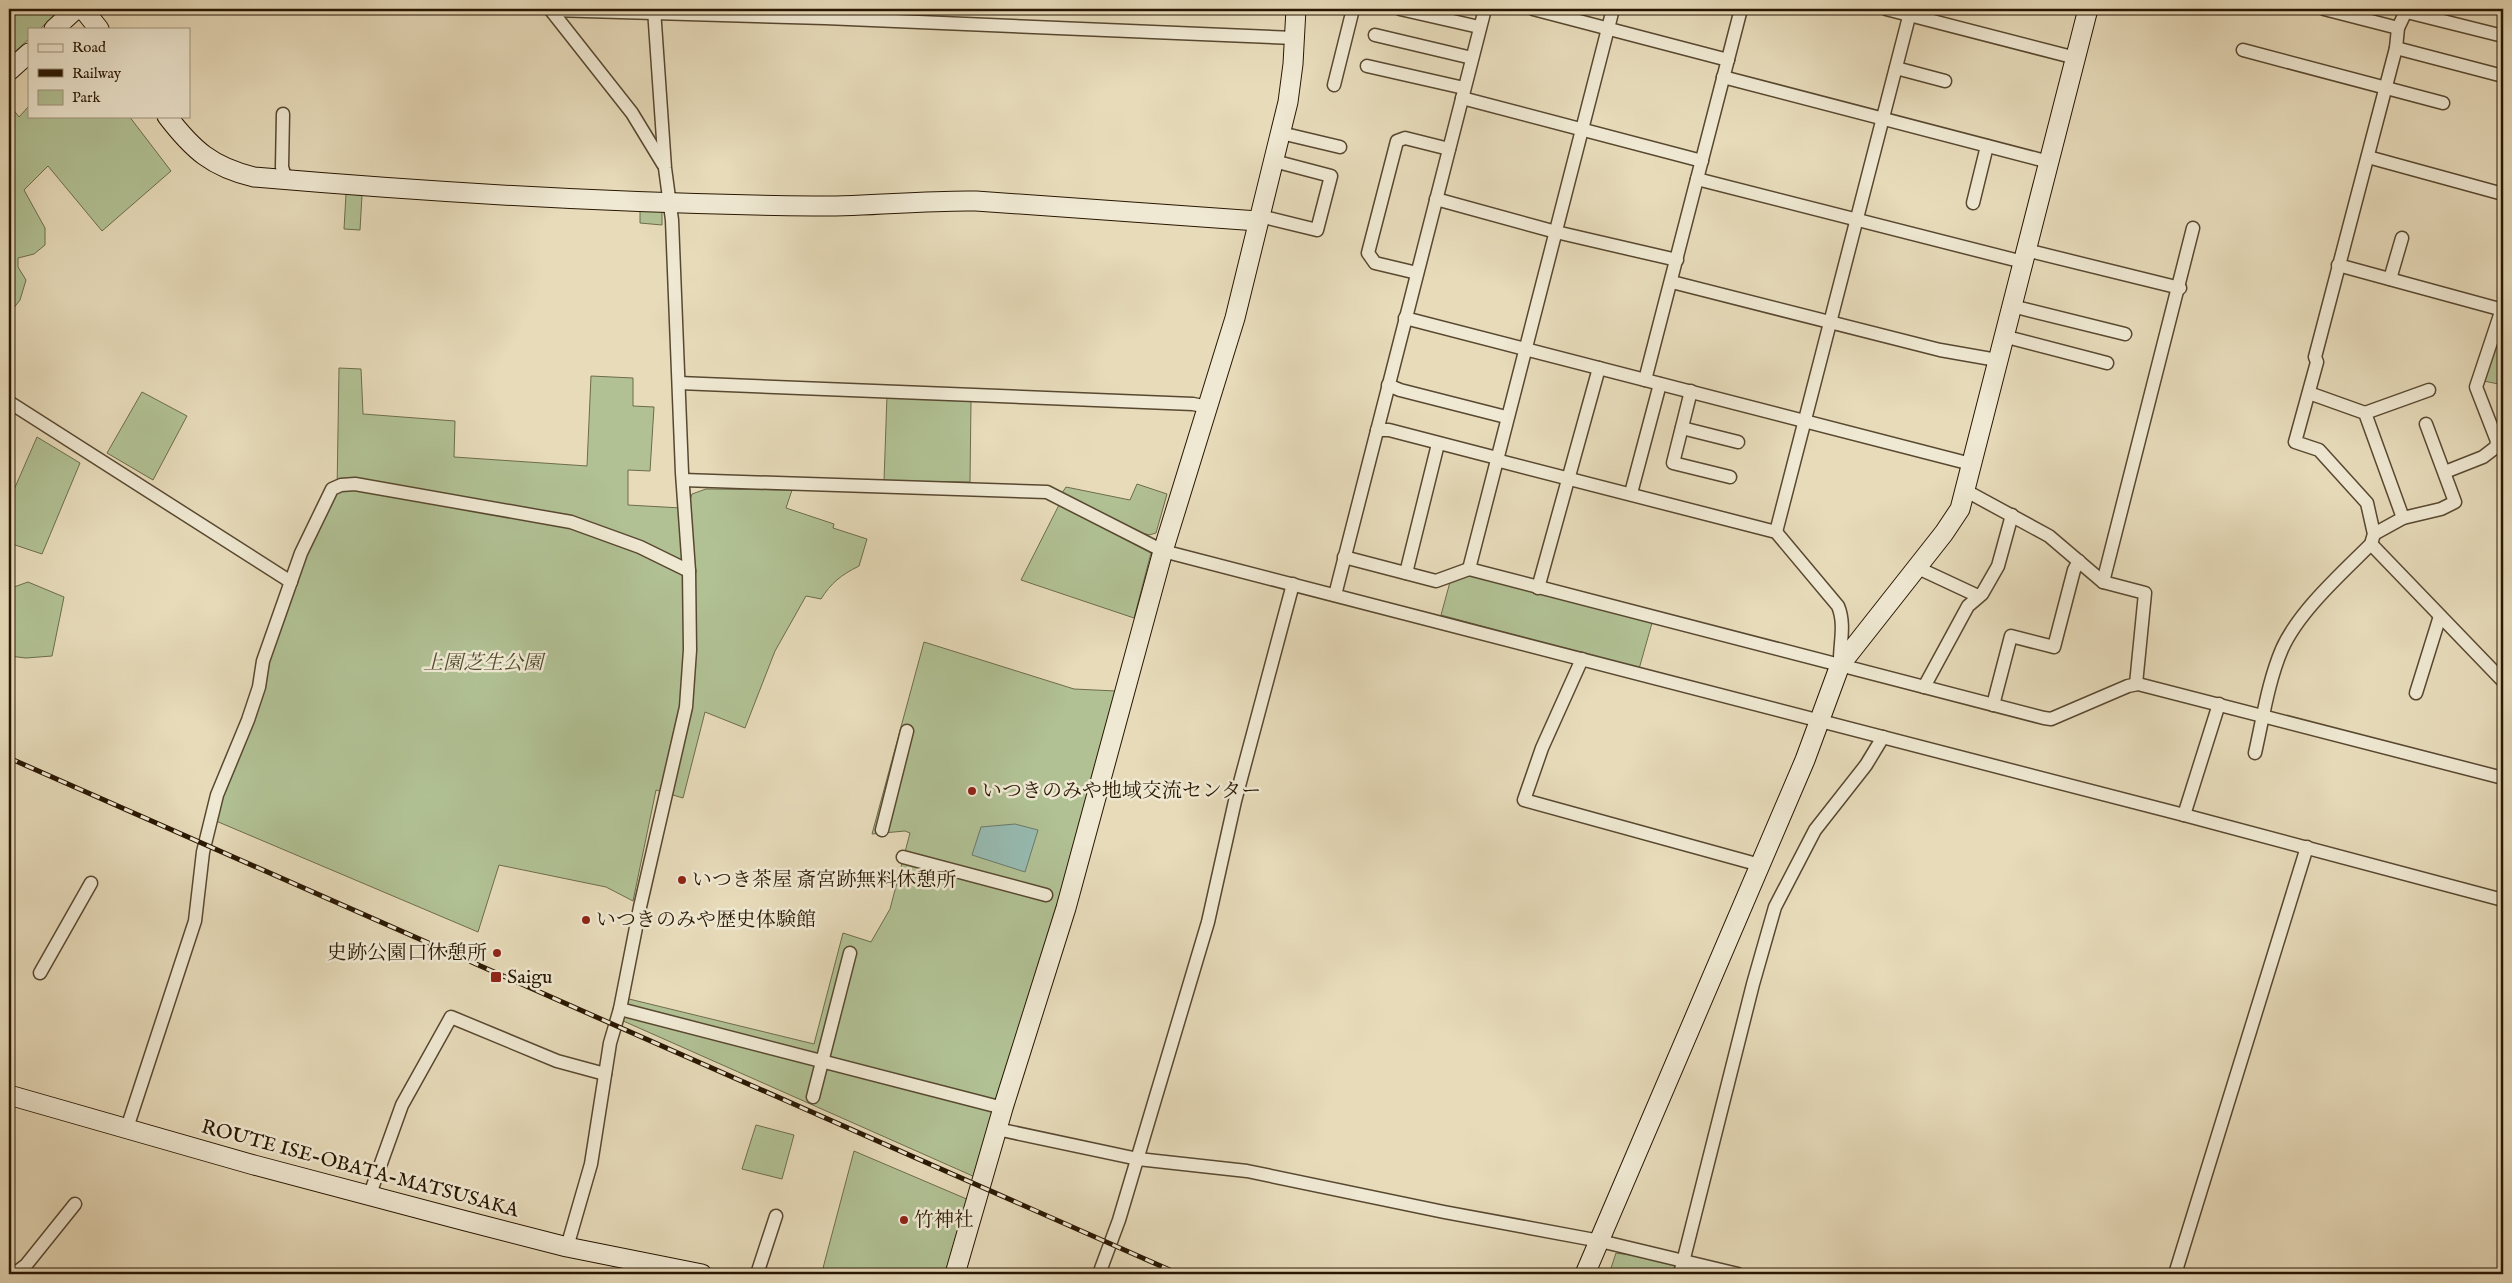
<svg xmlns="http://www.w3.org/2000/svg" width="2512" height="1283" viewBox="0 0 2512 1283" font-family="'IM FELL English','Noto Serif JP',serif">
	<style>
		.green { fill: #b1c194; stroke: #6d6c4b }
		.water { fill: #97bbb2; stroke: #6b796c }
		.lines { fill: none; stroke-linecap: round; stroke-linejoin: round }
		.street-casing { stroke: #584830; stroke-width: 15 }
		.secondary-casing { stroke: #291702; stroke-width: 21 }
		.street { stroke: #efe8d2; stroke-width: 12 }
		.secondary { stroke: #efe8d2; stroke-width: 19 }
		.rail-casing { stroke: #291702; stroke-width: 5 }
		.rail { stroke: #efe8d2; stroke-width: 3; stroke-dasharray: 9; stroke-linecap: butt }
		.poi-dot { fill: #8f2418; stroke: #efe8d2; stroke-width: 2 }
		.labels { text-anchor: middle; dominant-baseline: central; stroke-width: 5; stroke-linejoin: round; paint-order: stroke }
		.park-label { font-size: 20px; font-style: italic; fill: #524a2e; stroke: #efe8d2 }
		.poi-label { font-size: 20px; fill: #291702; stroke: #efe8d2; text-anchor: start }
		.street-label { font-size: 20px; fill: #291702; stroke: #efe8d2 }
	</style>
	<rect width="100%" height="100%" fill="#e7dbba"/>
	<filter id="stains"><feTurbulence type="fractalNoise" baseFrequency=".004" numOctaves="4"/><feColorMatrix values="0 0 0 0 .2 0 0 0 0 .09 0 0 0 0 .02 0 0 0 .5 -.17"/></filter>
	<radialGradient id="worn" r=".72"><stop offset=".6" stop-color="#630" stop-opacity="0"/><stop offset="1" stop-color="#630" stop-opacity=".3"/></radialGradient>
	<g class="green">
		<polygon points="9,9 61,9 40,29 29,29 29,39 9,57"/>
		<polygon points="9,104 19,117 29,106 29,116 129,116 171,171 102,231 48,166 24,190 45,228 45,245 34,254 18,258 18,267 26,280 20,300 9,314"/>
		<polygon points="346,194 362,195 360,230 344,229"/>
		<polygon points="640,209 662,211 662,225 640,223"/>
		<polygon points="2503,323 2503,385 2484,381"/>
		<path d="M339,368L361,369L363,414L455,421L454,457L587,466L591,376L633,378V406L654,407L650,471L628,470V505L681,508L689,503L692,494L706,489L792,490L786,508L834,524L833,528L867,539L859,566C841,575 831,583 821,599L806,596L775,651L745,728L705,712L683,798L656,790L633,901L606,887L499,865L478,932L216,821L220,802L305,555L337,492Z"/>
		<polygon points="142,392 187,416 153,480 107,453"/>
		<polygon points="887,395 971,400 970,482 884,481"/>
		<polygon points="37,437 80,463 42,554 9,543 9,501"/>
		<polygon points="1137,484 1167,494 1156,533 1149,535 1143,533 1062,493 1066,487 1130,500"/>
		<polygon points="1059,505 1151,553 1134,618 1021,580"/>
		<polygon points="1468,574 1652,623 1639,669 1441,615 1450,582"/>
		<polygon points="28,582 64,597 52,656 26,658 9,656 9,598 14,587"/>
		<polygon points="924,642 1074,689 1116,691 1065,890 975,1177 621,1020 625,998 814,1044 843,933 871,942 890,909 910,833 905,831 872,834"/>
		<polygon points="756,1125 794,1135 782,1179 742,1169"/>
		<polygon points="854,1151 969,1200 947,1274 841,1274 823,1268"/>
		<polygon points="1616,1253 1678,1262 1674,1274 1609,1274"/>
	</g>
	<polygon class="water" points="1015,824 1038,830 1025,872 972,855 981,827"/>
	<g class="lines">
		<g class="street-casing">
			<g id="street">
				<polyline points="550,9 632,113 663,164"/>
				<polyline points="1400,9 1479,27"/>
				<polyline points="1533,9 1728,60"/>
				<polyline points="1886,9 2076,58"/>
				<polyline points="2324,9 2398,28"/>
				<polyline points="552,10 825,18 1294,38"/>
				<polyline points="2407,12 2503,36"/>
				<polyline points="1375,35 1472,58"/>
				<polyline points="2396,48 2503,76"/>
				<polyline points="2243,50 2443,103"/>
				<polyline points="1367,66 1464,88"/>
				<polyline points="1896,68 1945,81"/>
				<polyline points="1723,77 2049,162"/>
				<polyline points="1334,85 1353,9"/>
				<polyline points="1462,98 1702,161"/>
				<polyline points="283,114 282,167 286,180"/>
				<polyline points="1281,133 1340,147"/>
				<polyline points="2368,157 2503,194"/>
				<polyline points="1697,179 2023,262"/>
				<polyline points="1436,199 1556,232 1677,260"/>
				<polyline points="1973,203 1987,146"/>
				<polyline points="1260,216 1317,230 1331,176 1274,161"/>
				<polyline points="2026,250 2180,288"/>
				<polyline points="2338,265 2503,310"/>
				<polyline points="1417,273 1375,263 1368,253 1397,141 1405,138 1449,149"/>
				<polyline points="2390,279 2402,238"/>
				<polyline points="1672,282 1940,350 1997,360"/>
				<polyline points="2012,306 2125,334"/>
				<polyline points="1405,318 1971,464"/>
				<polyline points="2003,336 2107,363"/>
				<polyline points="1645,380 1741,9"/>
				<polyline points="679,383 1193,404 1208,407"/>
				<polyline points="1388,385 1400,390 1506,417"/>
				<polyline points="1691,391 1673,463 1730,477"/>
				<polyline points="9,402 291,582"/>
				<polyline points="2365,413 2429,390"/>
				<polyline points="1682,428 1738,442"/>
				<polyline points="1377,430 1389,430 1497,458"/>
				<path d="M1496,460L1776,532L1838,606C1846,625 1839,646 1840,665"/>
				<polyline points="2445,472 2483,457 2496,447 2497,441 2476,387 2502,309"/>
				<polyline points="683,480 1047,492 1163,551 2184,815 2503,900"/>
				<polyline points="1965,487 1970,493 2049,536 2103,582 2145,593 2136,684"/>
				<polyline points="1631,493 1660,384"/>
				<polyline points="2403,518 2441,509 2455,502 2426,424"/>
				<polyline points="1776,532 1911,9"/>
				<polyline points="2374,534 2367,503 2319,450 2295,442 2317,362 2315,357 2396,48 2398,28 2407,9"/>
				<polyline points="2371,544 2503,681"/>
				<polyline points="1344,557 1436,581 1469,569 2044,718 2051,719 2128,686 2138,684 2503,778"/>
				<polyline points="1918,568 1978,596"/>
				<polyline points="1469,569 1613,9"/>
				<polyline points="1406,573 1438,444"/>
				<polyline points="2103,582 2193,228"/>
				<polyline points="1538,588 1599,368"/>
				<polyline points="1335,595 1485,9"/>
				<polyline points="1582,659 1542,748 1524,800 1760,865"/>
				<polyline points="1924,687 1968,606 1982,594 1998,566 2012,515"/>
				<polyline points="2416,693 2440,616"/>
				<polyline points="1993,705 2011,636 2054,647 2074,570 2079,561"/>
				<path d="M2255,753C2263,718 2268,682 2282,649C2299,611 2342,573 2371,544L2374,534L2403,518L2365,413L2309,393"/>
				<polyline points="2184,815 2219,704"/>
				<polyline points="882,830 907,731"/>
				<polyline points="903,857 1046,895"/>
				<polyline points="40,973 91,883"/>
				<polyline points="620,1009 1003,1108"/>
				<polyline points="813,1097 850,953"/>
				<polyline points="127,1128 195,921 203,852 217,795 248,720 259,687 263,661 301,553 332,489 341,485 355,484 571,522 640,547 689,571"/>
				<polyline points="997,1129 1138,1159 1247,1171 1444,1212 1600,1241 1738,1274"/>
				<polyline points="370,1194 402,1105 451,1017 557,1061 605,1074"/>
				<polyline points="567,1247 591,1164 610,1043 620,1009 640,907 686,707 690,650 689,571 682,473 672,220 665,168 654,9"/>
				<polyline points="14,1274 26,1265 75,1204"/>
				<polyline points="757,1274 776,1216"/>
				<polyline points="1099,1274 1119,1220 1208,922 1235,801 1293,584"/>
				<polyline points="1680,1274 1753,984 1775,907 1815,830 1866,765 1883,737"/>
				<polyline points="2175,1274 2307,847"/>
			</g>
		</g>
		<g class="secondary-casing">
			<g id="secondary">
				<polyline points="83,9 99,29"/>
				<polyline points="54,29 76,9"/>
				<polyline points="9,71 29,53"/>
				<path d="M167,116C193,150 212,167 254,177C440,193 627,204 813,206C867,207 921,200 976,201L1258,221"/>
				<polyline points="9,1095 254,1165 462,1220 567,1247 702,1274"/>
				<polyline points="955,1274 1003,1108 1066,908 1163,551 1235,318 1288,102 1293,64 1296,9"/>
				<polyline points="1585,1274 1805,760 1840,665 1944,533 1960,509 2088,9"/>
			</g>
		</g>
		<use href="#street" class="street"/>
		<use href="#secondary" class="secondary"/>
		<g class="rail-casing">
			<polyline id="rail" points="9,758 1179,1274"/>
		</g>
		<use href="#rail" class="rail"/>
	</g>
	<g class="poi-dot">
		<circle cx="972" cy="791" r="5"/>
		<circle cx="682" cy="880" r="5"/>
		<circle cx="586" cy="920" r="5"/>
		<circle cx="497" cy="953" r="5"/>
		<rect x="490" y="971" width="12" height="12" rx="2.5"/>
		<circle cx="904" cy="1220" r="5"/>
	</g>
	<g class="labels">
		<g class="park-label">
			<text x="483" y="663">上園芝生公園</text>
		</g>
		<g class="poi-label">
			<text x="982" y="791">いつきのみや地域交流センター</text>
			<text x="692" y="880">いつき茶屋 斎宮跡無料休憩所</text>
			<text x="596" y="920">いつきのみや歴史体験館</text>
			<text x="487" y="953" text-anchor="end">史跡公園口休憩所</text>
			<text x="507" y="977">Saigu</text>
			<text x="914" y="1220">竹神社</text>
		</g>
		<g class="street-label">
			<text transform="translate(360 1169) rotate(15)">ROUTE ISE-OBATA-MATSUSAKA</text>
		</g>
	</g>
	<rect width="2512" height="1283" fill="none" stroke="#e7dbba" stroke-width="30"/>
	<rect x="10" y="10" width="2492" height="1263" fill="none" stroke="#291702" stroke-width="2.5"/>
	<rect x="15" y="15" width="2482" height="1253" fill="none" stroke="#291702"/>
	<rect x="28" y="28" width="162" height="90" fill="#efe8d2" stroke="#a0947f"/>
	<rect x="38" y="44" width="25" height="8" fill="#efe8d2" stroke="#a0947f"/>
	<text x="72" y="52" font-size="15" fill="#291702">Road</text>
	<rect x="38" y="69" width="25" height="8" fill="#291702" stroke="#a0947f"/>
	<text x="72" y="78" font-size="15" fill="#291702">Railway</text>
	<rect x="38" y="90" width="25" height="15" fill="#b1c194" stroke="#a0947f"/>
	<text x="72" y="102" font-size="15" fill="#291702">Park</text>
	<rect width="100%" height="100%" filter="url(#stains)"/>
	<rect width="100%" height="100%" fill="url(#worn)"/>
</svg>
